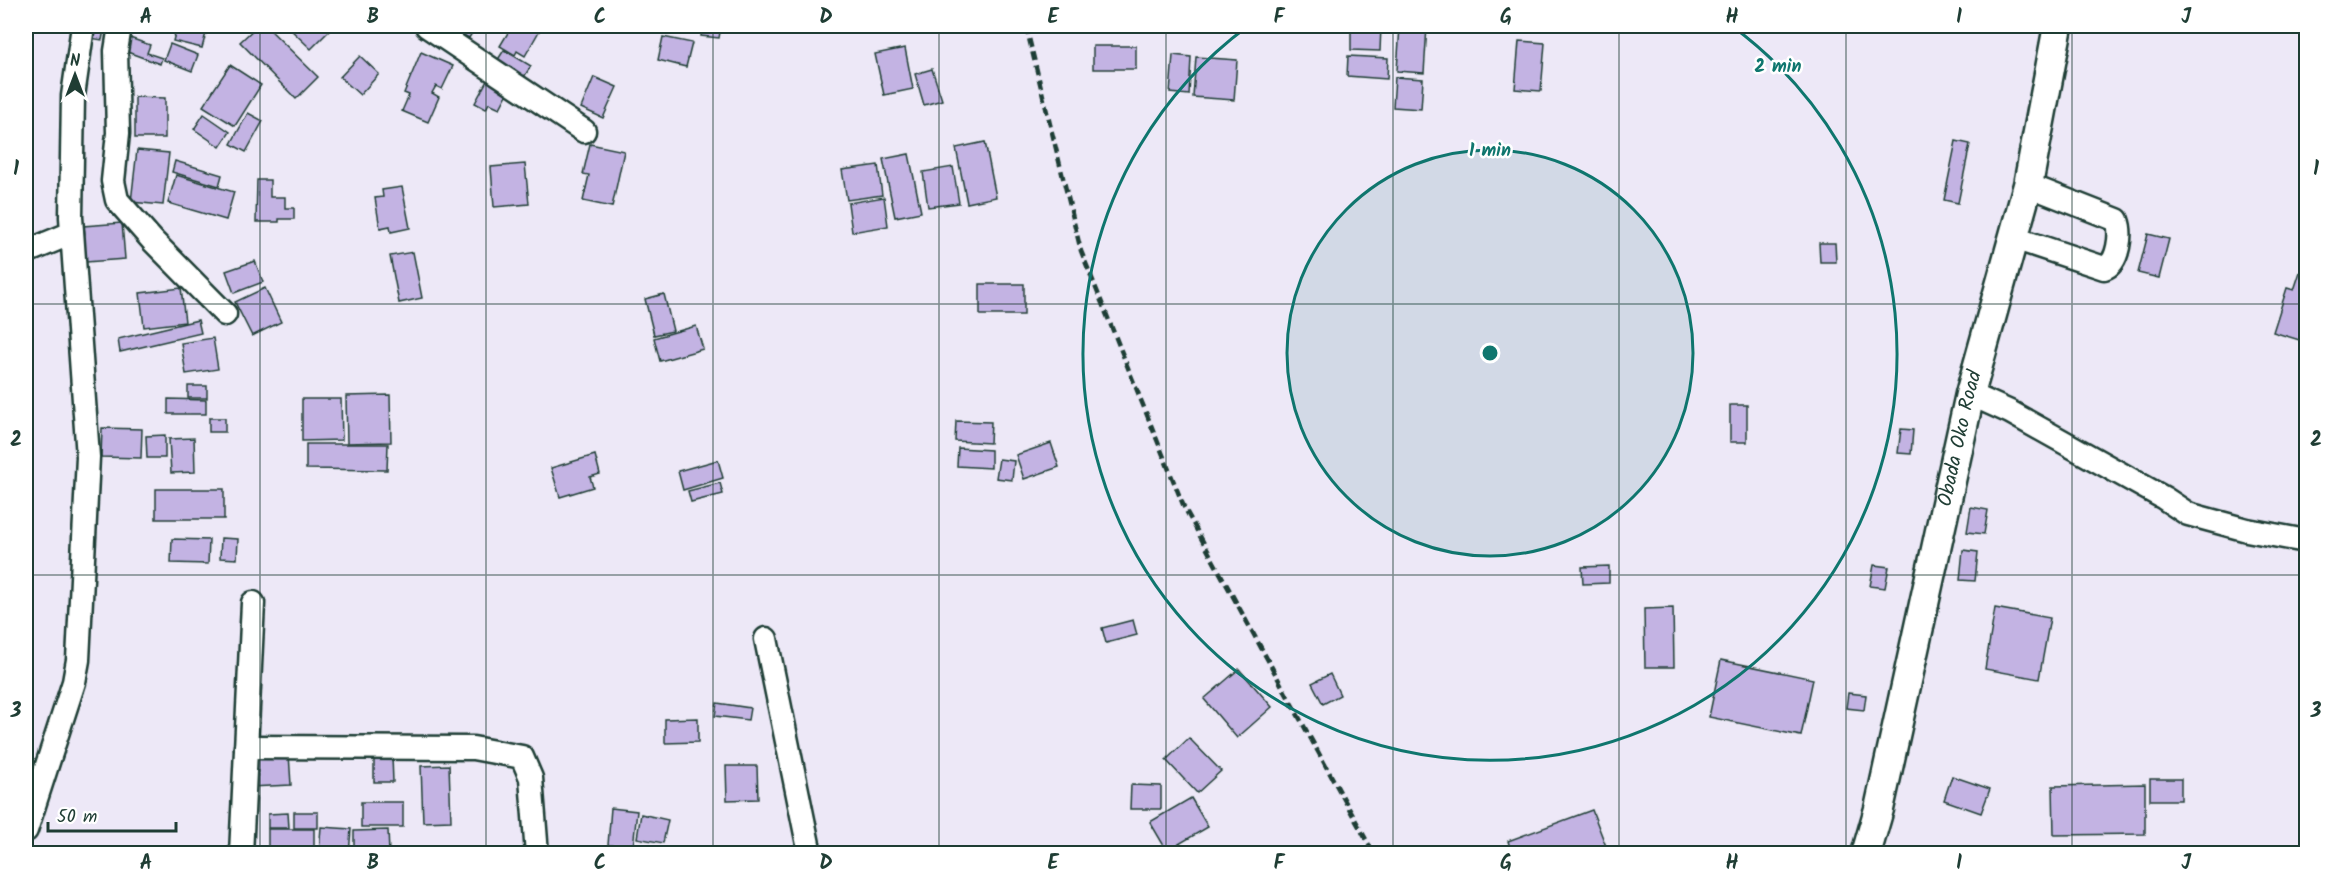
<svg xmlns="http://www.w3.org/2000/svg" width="2332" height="879" viewBox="0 0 2332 879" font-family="Kalam,sans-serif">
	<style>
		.building { fill: #c3b3e3; stroke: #1f3d34; stroke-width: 1.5 }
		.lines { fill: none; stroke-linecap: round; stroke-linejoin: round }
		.minor-casing { stroke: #1f3d34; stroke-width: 27 }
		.major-casing { stroke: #1f3d34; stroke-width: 33 }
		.minor { stroke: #fff; stroke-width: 22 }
		.major { stroke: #fff; stroke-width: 28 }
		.rail { stroke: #1f3d34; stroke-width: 4.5; stroke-dasharray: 9 4.5; stroke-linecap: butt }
		.grid { fill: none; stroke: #1f3d34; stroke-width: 1.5; stroke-opacity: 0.55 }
		.ring { fill: none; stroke: #0f766e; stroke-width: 3 }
		.labels { text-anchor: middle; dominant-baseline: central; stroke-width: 5; stroke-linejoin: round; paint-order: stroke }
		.street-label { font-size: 20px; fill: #1f3d34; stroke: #fff }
		.centre { fill: #0f766e; stroke: #fff; stroke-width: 3 }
		.ring-label { font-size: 18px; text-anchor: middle; font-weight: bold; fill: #0f766e; stroke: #fff; stroke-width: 5; stroke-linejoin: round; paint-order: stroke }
		.neatline { fill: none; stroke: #1f3d34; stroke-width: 2 }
		.grid-label { font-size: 20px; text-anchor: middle; font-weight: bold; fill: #1f3d34 }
	</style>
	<rect width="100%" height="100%" fill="#ede8f7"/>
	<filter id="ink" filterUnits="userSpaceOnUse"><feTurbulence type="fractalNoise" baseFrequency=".0167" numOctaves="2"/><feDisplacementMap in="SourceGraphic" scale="12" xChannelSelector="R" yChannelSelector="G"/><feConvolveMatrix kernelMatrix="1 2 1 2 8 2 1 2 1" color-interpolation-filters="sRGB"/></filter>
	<g filter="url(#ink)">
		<g class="building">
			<polygon points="177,26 206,33 202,48 173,41"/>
			<polygon points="257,26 266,26 318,77 296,99 240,42"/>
			<polygon points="287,26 334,26 311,49"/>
			<polygon points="447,26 476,26 469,38"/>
			<polygon points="512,26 542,26 525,56 517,51 515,55 500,46"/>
			<polygon points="702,26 721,26 719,38 701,36"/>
			<polygon points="1351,26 1381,26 1380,51 1351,50"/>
			<polygon points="1400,26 1427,26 1424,73 1397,71"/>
			<polygon points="92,28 104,30 102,40 90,38"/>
			<polygon points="127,37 150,45 147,53 162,58 160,64 122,50"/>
			<polygon points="663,37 692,43 686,67 658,60"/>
			<polygon points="1519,41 1545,43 1541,91 1515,89"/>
			<polygon points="170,44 198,55 192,71 164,60"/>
			<rect x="1093" y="46" width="43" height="23"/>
			<polygon points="905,48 913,89 884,95 875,54"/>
			<polygon points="504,50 531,66 524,77 497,61"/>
			<polygon points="421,52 453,66 442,89 436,86 432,93 439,97 428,122 402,111 409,95 404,93"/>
			<polygon points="1173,55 1191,57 1189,95 1170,93"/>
			<polygon points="360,56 379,74 360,95 340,77"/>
			<polygon points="1348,56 1388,58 1387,79 1347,76"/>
			<polygon points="1196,57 1237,60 1234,100 1193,97"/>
			<polygon points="230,65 261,85 235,126 203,106"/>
			<polygon points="932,69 942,100 924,105 915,74"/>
			<polygon points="490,75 510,89 500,108 489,103 486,109 475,103"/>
			<polygon points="594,77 617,87 603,118 581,108"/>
			<polygon points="1395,77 1423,79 1421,109 1393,107"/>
			<polygon points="135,97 165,98 165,138 135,138"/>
			<polygon points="248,113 263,121 246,152 231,144"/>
			<polygon points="204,114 230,132 220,147 194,129"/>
			<polygon points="1956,141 1970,144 1958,203 1944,200"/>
			<polygon points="985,142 996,197 967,203 956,148"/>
			<polygon points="590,144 624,151 612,207 583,201 589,175 583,174"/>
			<polygon points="137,150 169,153 163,205 131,202"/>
			<polygon points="909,154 921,212 895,217 883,159"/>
			<polygon points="175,161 222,175 219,186 172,172"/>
			<polygon points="525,164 529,204 494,207 491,167"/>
			<polygon points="878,165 882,195 847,200 842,170"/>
			<polygon points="953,167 959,203 928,207 923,172"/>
			<polygon points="176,175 234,192 226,220 168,203"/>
			<polygon points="257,180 270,180 270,197 285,197 285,208 294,208 294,219 279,219 279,222 256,222"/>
			<polygon points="402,187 410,228 391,232 390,226 380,228 375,198 383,197 382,190"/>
			<polygon points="884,197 888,226 852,232 848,203"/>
			<polygon points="122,223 125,259 86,262 83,226"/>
			<polygon points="2148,234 2169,239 2159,278 2138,273"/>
			<polygon points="1819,243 1835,243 1836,262 1820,262"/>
			<polygon points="413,252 422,298 399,303 390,256"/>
			<polygon points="255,261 263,282 234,293 226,271"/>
			<polygon points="2300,272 2306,274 2306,342 2273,332 2287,288 2294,290"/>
			<rect x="980" y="284" width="44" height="31"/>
			<polygon points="181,288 185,322 144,327 140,293"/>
			<polygon points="265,288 281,322 252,336 235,302"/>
			<polygon points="664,294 673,331 654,335 645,299"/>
			<polygon points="198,320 201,333 120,352 118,339"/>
			<polygon points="696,326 703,349 660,361 654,338"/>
			<polygon points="213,338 218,369 186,374 181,343"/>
			<rect x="188" y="386" width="19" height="12"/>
			<polygon points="390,395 391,442 347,443 346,396"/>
			<polygon points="168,399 206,400 206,414 168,414"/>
			<polygon points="302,399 341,399 342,440 302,441"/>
			<rect x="1730" y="405" width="17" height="37"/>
			<rect x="209" y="418" width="16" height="14"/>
			<polygon points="956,421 991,422 990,443 955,441"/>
			<polygon points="102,428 142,429 141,458 101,457"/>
			<polygon points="1901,429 1913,430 1911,454 1898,453"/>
			<polygon points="165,435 165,458 147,458 146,436"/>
			<polygon points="194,438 195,472 171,473 169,439"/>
			<polygon points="1051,443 1059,467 1024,479 1016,455"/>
			<polygon points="306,444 388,444 387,470 306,469"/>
			<polygon points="958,448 991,450 991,468 957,466"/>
			<polygon points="595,455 600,474 590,477 593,487 560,497 551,468"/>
			<polygon points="999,459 1014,461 1012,480 996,478"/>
			<polygon points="718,460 723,478 683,490 678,471"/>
			<polygon points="720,483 723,494 691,502 688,491"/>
			<rect x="156" y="489" width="68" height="30"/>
			<polygon points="1971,507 1988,510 1984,534 1967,532"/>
			<polygon points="221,538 238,539 237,559 220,558"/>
			<polygon points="172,539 209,540 208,564 171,563"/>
			<polygon points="1963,550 1978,552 1975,581 1960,580"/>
			<polygon points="1874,565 1889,567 1885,588 1870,586"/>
			<polygon points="1609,566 1609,583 1583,584 1582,567"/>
			<polygon points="1673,608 1674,667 1645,667 1644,609"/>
			<polygon points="1995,608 2050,618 2039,679 1985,669"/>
			<polygon points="1133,620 1137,635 1106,643 1102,628"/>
			<polygon points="1721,660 1813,679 1801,736 1709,717"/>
			<polygon points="1239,669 1272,707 1237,738 1204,699"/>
			<polygon points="1330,674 1340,695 1323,704 1312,683"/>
			<polygon points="1848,693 1866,695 1864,710 1846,708"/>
			<polygon points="717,703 750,708 748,720 715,716"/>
			<polygon points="698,718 698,742 665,743 665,719"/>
			<polygon points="1189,738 1221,771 1197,793 1166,760"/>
			<polygon points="289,754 291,785 250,787 249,756"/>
			<polygon points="374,757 392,757 393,782 374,782"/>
			<polygon points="449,765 451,821 423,822 421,766"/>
			<polygon points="726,766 757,766 758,799 727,800"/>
			<polygon points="1952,776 1990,789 1981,813 1944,800"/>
			<rect x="2150" y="779" width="31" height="21"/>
			<polygon points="2145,784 2145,834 2054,835 2053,786"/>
			<polygon points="1131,785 1161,786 1161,809 1130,809"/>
			<polygon points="1191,798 1208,827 1167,851 1150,822"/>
			<rect x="361" y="802" width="42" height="25"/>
			<polygon points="611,808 637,811 633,847 608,845"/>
			<polygon points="1592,810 1609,854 1512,854 1508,841"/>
			<rect x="294" y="812" width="24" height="16"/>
			<polygon points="288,813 289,828 268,828 268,814"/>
			<polygon points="641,814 668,820 663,843 637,838"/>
			<polygon points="321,827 351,829 349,854 319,853"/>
			<polygon points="268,829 314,829 314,851 268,852"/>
			<polygon points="388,830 389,853 354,854 354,831"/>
			<polygon points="585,848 613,851 613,854 585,854"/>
		</g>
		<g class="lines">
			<g class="minor-casing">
				<g id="minor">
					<polyline points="120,26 116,51 118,133 113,181 117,200 153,241 225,314"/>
					<polyline points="427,26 584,131"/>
					<path d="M2014,238L2104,268C2119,263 2122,233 2117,220L2028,185"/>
					<polyline points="26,252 72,233"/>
					<polyline points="1970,394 2010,412 2164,498 2188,514 2247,530 2306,541"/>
					<polyline points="766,639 810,854"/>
					<polyline points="246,747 473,748 522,757 531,778 537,854"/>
					<polyline points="26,830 74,682 78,660 88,457 71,217 73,96 83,26"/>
					<polyline points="241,854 253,603"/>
				</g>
			</g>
			<g class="major-casing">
				<g id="major">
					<path id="s1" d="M1866,854L1879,809L1970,394L2028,185L2058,26"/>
				</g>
			</g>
			<use href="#minor" class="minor"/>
			<use href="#major" class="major"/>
			<polyline class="rail" points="1026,26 1081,251 1184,507 1374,854"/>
		</g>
	</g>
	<path class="grid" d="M260,26V854M486,26V854M713,26V854M939,26V854M1166,26V854M1393,26V854M1619,26V854M1846,26V854M2072,26V854M26,304H2306M26,575H2306"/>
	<circle cx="1490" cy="353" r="203" fill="#0f766e" fill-opacity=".12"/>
	<g class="ring">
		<circle cx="1490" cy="353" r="203"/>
		<path d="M1732 26A407 407 0 1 1 1248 26"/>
	</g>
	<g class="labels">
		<g class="street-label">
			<text stroke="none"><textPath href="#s1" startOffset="426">Obada Oko Road</textPath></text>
		</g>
	</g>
	<circle cx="1490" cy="353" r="9" class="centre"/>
	<g class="ring-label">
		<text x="1778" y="72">2 min</text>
		<text x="1490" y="156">1 min</text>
	</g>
	<rect width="2332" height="879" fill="none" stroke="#fff" stroke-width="66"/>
	<g transform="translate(75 75)" stroke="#ffffff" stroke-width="4.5" paint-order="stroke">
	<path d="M0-4.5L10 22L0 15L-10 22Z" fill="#1f3d34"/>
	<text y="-9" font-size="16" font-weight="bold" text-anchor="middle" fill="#1f3d34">N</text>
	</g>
	<path d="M48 822v9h128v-9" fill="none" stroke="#1f3d34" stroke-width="3"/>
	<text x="57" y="822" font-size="18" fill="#1f3d34" stroke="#ffffff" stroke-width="4.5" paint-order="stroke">50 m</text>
	<rect x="33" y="33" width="2266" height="813" class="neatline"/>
	<g class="grid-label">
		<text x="146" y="23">A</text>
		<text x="373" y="23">B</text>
		<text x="600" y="23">C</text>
		<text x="826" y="23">D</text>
		<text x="1053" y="23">E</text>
		<text x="1279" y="23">F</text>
		<text x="1506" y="23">G</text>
		<text x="1732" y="23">H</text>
		<text x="1959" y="23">I</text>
		<text x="2186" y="23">J</text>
		<text x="16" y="175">1</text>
		<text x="2316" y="175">1</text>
		<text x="16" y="446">2</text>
		<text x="2316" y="446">2</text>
		<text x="16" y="717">3</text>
		<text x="2316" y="717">3</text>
		<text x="146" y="869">A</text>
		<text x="373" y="869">B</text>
		<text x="600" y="869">C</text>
		<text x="826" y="869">D</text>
		<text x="1053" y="869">E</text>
		<text x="1279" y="869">F</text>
		<text x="1506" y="869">G</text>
		<text x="1732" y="869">H</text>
		<text x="1959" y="869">I</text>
		<text x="2186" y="869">J</text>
	</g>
</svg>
